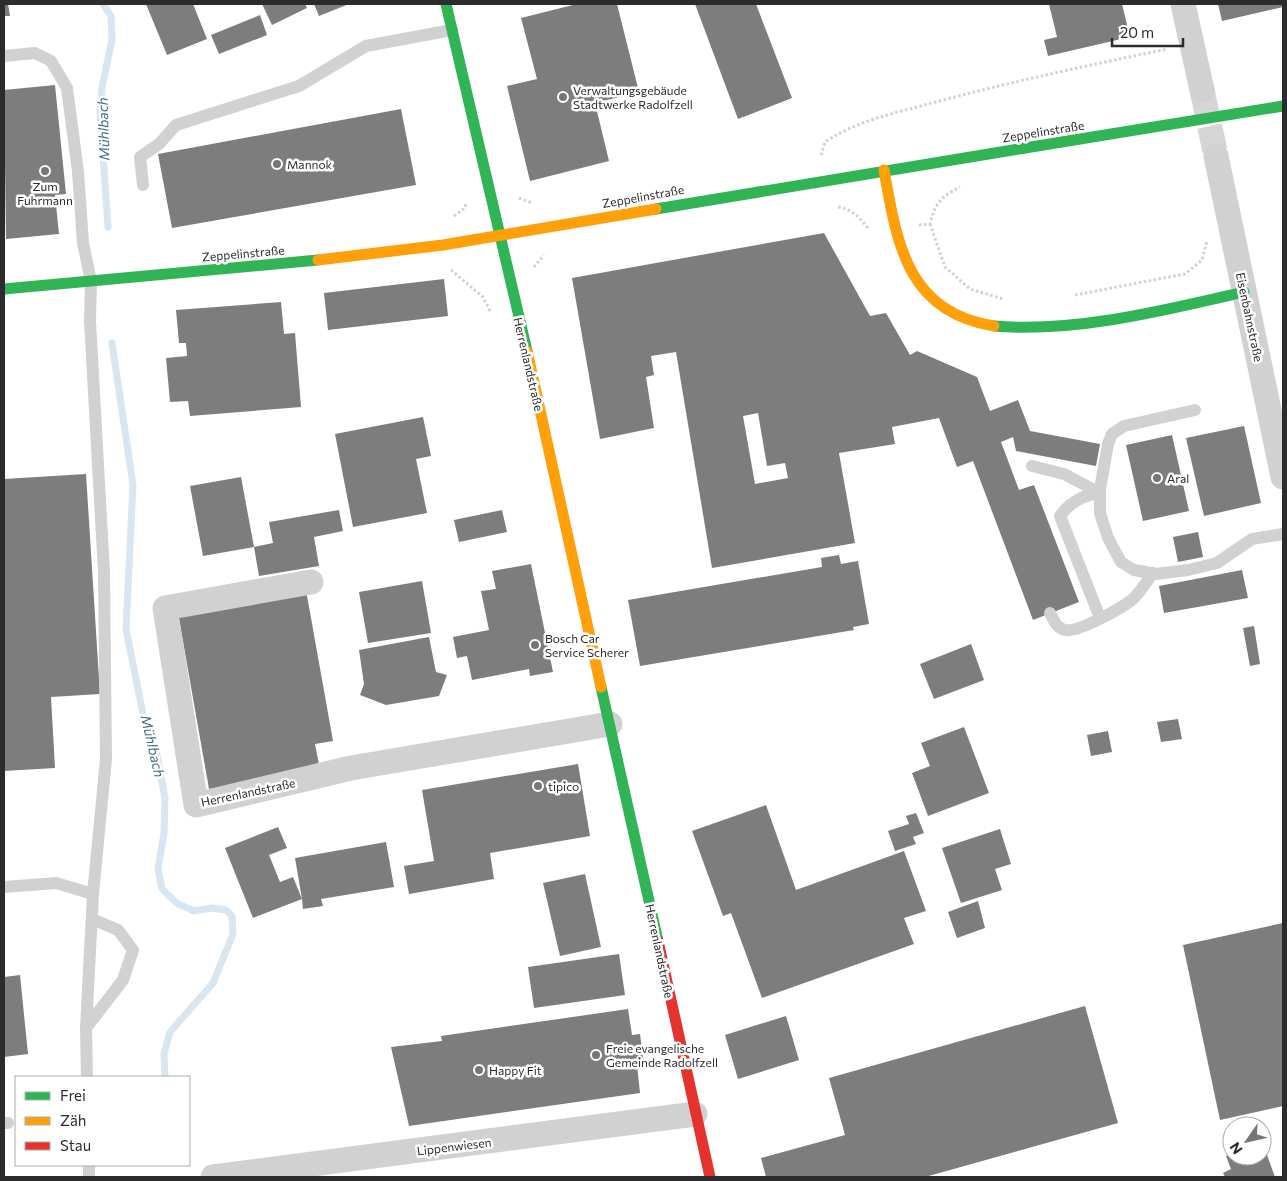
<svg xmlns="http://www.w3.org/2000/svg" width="1287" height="1181" viewBox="0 0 1287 1181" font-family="Commissioner,sans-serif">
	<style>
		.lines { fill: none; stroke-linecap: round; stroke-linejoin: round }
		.stream { stroke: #d7e6f0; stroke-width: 7 }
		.building { fill: #7d7d7d; fill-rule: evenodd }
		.street-tunnel { stroke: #d5d5d5; stroke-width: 25; stroke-dasharray: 25 12; stroke-linecap: butt }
		.path { stroke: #d1d1d1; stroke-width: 3; stroke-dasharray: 2.5 2.5; stroke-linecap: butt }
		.lane { stroke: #d1d1d1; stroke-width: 12 }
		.street { stroke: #d1d1d1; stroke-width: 25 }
		.fast { stroke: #30b455; stroke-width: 11 }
		.slow { stroke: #ff9f0a; stroke-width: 11 }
		.jam { stroke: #e5322d; stroke-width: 11 }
		.fast-bridge { stroke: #30b455; stroke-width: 11 }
		.poi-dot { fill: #767676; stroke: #fff; stroke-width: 2 }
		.labels { text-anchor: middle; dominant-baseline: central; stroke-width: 5; stroke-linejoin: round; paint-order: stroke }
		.poi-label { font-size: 12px; fill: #2c2c2c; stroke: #fff; text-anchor: start }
		.street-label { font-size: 12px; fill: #2c2c2c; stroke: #fff }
		.water-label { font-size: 14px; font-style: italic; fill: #3e6c8a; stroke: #fff }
	</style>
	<rect width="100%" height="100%" fill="#fff"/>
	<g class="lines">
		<g class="stream">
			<polyline points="103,4 111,16 112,40 102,87 100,113 108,227"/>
			<polyline points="112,343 133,485 126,629 145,724 157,755 165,798 164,833 158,869 162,889 178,904 194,911 212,908 226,910 232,916 233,934 213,983 170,1032 164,1054 165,1077"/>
		</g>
	</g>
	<g class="building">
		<polygon points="4,4 8,4 10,16 4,16"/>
		<polygon points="146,4 193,4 207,39 167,55"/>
		<polygon points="262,4 305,4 307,8 272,25"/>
		<polygon points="314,4 349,4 319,16"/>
		<polygon points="577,4 617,4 639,92 595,103 609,161 530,181 507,86 537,79 521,18"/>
		<polygon points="695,4 756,4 792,98 738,119"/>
		<polygon points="1049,4 1122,4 1130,37 1048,56 1044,40 1057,37"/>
		<polygon points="1218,4 1283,4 1283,7 1222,21"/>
		<polygon points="260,15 267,35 219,54 211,35"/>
		<polygon points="55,85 66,194 55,195 59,234 6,239 4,90"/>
		<polygon points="401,109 416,185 172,228 158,154"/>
		<path d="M824,233L870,316L886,313L910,355L917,351L977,377L990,411L1018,400L1030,431L1100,444L1096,466L1016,451L1013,437L1001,442L1019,490L1034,485L1079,602L1033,620L973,461L957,467L939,418L892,427L895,444L839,453L855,543L712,568L676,352L651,356L654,375L646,377L654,428L600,439L572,278ZM758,413L767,466L785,463L788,478L755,484L743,416Z"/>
		<polygon points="444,279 448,316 328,330 324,293"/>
		<polygon points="281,302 284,334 295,333 301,407 190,416 188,401 170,402 166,358 187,356 186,343 179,343 176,310"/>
		<polygon points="423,417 431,456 416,459 427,513 353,527 335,434"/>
		<polygon points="1244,426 1261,503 1204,516 1186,438"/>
		<polygon points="1172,435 1189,511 1143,521 1126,445"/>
		<polygon points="86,474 100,694 51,697 55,768 4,771 4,479"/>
		<polygon points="241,477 254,547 273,543 269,522 339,510 343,531 314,537 319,566 259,576 254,547 203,556 190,486"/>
		<polygon points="502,510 507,532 459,542 454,520"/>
		<polygon points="1198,532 1203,557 1178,562 1173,537"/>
		<polygon points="839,555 841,564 858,561 869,624 853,627 854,630 640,666 628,600 822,567 821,558"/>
		<polygon points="531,564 553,672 530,676 529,669 472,680 467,656 457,658 453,637 489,630 481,591 496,589 492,571"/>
		<polygon points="1242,570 1248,598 1164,613 1159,586"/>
		<polygon points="422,581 431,633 368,643 359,592"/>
		<polygon points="306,590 333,741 315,744 320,770 209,789 178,613"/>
		<polygon points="1254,626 1260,664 1250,666 1243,628"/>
		<polygon points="429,637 436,672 447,675 439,696 386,705 360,695 364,684 359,650"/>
		<polygon points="971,644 984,680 934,699 920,664"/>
		<polygon points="1178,719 1182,739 1161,742 1157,722"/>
		<polygon points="964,727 989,793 928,816 912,773 930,766 921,743"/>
		<polygon points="1108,731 1112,752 1091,756 1087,735"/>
		<polygon points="578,764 590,836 490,853 494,879 409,894 404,866 434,861 422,790"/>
		<polygon points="766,805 796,890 904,851 926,911 904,918 914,944 762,998 731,913 723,916 692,831"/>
		<polygon points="916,813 924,833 913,837 916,844 895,851 888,831 909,824 906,816"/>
		<polygon points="278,827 287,848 269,855 280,882 293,877 302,899 295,858 386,842 394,887 321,899 323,906 303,909 302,899 253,918 225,848"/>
		<polygon points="1000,829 1011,864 995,869 1002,890 961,903 942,848"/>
		<polygon points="585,874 601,947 560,956 543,883"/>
		<polygon points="978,901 985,928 957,938 948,912"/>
		<polygon points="1283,923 1283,1106 1220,1120 1183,945"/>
		<polygon points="619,954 625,995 534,1008 528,967"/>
		<polygon points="20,975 28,1054 4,1057 4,977"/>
		<polygon points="1085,1006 1118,1123 925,1177 766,1177 761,1158 845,1135 829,1078"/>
		<polygon points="628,1009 632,1035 640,1034 644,1064 637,1065 640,1093 409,1126 391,1047 442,1041 441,1036"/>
		<polygon points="786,1016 799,1060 738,1079 725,1035"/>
		<polygon points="1262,1141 1275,1177 1225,1177 1223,1173 1231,1169 1226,1156 1232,1153 1232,1156 1262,1156"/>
	</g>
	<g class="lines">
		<polyline class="street-tunnel" points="1202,90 1216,156"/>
		<g class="path">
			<path d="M821,155L825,142C856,121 895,113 932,103C1010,82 1089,65 1168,49"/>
			<polyline points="519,198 532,203"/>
			<path d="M838,207C852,209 860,218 868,228"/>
			<polyline points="454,216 465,208 466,203"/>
			<polyline points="930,224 945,267 970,289 1003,299"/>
			<path d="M919,225L930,224C935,203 941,197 960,187"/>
			<polyline points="534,267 544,255"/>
			<polyline points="451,270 483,297 491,313"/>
			<polyline points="1075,295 1185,274 1202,260 1207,241"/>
			<polyline points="641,1049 656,1046"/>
		</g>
		<g class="lane">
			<polyline points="4,56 35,53 51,61 67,88 78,172 83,243 91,281 90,321 104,572 106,759 93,894"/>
			<polyline points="143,185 140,157 159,144 176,125 299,86 366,46 452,30"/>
			<polyline points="1195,410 1124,426 1112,434 1108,444 1100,489 1100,513 1108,538 1121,562 1134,570 1156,574 1188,570 1217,563 1252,539 1283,534"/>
			<polyline points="1032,466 1064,474 1100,493"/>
			<path d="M1050,613C1054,620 1056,628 1065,630C1078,633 1124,607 1134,598C1141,591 1147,581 1153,573"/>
			<path d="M1100,618L1060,516C1070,502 1083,495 1100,493"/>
			<polyline points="4,887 56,883 93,894 86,1028 87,1077"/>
			<polyline points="86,1028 123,980 133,950 118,930 92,919"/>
			<polyline points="4,1123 8,1123"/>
			<polyline points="89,1165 89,1177"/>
		</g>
		<g class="street">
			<polyline points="1183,4 1202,90"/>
			<polyline points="1216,156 1283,477"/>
			<polyline points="311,582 165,608 196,805 351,768 610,724"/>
			<polyline points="213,1177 695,1114"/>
		</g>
		<g class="fast">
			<polyline points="446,4 527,351"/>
			<polyline points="656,209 1025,148"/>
			<polyline points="4,289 318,260"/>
			<path d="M994,326C1075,333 1166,310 1244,292"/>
			<polyline points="601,687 658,941"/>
		</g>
		<g class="slow">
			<path d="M884,170C897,244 907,312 994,326"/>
			<polyline points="318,260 443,245 656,209"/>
			<polyline points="527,351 601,687"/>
		</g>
		<polyline class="jam" points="658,941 710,1177"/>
		<polyline class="fast-bridge" points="1025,148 1283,106"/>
	</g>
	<g class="poi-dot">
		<circle cx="563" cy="97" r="5"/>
		<circle cx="277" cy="164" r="5"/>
		<circle cx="45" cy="171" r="5"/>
		<circle cx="1157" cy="478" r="5"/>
		<circle cx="535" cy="645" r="5"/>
		<circle cx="538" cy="786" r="5"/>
		<circle cx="596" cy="1055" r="5"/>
		<circle cx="479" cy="1070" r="5"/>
	</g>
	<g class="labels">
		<g class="poi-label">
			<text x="573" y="90">Verwaltungsgebäude<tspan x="573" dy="14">Stadtwerke Radolfzell</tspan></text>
			<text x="287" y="164">Mannok</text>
			<text x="45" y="186" text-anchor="middle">Zum<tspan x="45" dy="14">Fuhrmann</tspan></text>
			<text x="1167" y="478">Aral</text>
			<text x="545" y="638">Bosch Car<tspan x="545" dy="14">Service Scherer</tspan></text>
			<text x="548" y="786">tipico</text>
			<text x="606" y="1048">Freie evangelische<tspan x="606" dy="14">Gemeinde Radolfzell</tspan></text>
			<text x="489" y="1070">Happy Fit</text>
		</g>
		<g class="street-label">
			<text transform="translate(1043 131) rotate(-9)">Zeppelinstraße</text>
			<text transform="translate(643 196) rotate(-10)">Zeppelinstraße</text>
			<text transform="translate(243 253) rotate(-5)">Zeppelinstraße</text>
			<text transform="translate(1250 317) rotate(78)">Eisenbahnstraße</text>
			<text transform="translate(529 364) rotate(77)">Herrenlandstraße</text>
			<text transform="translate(248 792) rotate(-12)">Herrenlandstraße</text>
			<text transform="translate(660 951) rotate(78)">Herrenlandstraße</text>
			<text transform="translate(454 1146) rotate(-7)">Lippenwiesen</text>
		</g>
		<g class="water-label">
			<text transform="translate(103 129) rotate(-92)">Mühlbach</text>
			<text transform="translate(153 746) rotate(77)">Mühlbach</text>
		</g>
	</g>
	<rect width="1287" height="1181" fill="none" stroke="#2c2c2c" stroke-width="10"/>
	<rect x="15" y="1076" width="175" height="90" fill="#ffffff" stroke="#ababab"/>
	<rect x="25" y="1092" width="25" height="8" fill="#30b455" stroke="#ababab"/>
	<text x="60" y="1101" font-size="15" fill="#2c2c2c">Frei</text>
	<rect x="25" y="1117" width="25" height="8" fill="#ff9f0a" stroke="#ababab"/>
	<text x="60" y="1126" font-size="15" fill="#2c2c2c">Zäh</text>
	<rect x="25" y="1142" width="25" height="8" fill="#e5322d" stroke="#ababab"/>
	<text x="60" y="1151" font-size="15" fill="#2c2c2c">Stau</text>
	<g transform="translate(1247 1141) rotate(236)"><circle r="24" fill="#ffffff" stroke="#ababab"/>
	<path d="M0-4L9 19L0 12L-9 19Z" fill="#767676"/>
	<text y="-8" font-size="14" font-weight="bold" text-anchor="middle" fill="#2c2c2c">N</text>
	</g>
	<path d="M1112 38v8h71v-8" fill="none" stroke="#2c2c2c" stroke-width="2.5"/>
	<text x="1120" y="38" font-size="15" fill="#2c2c2c" stroke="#ffffff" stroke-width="4" paint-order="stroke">20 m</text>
</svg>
